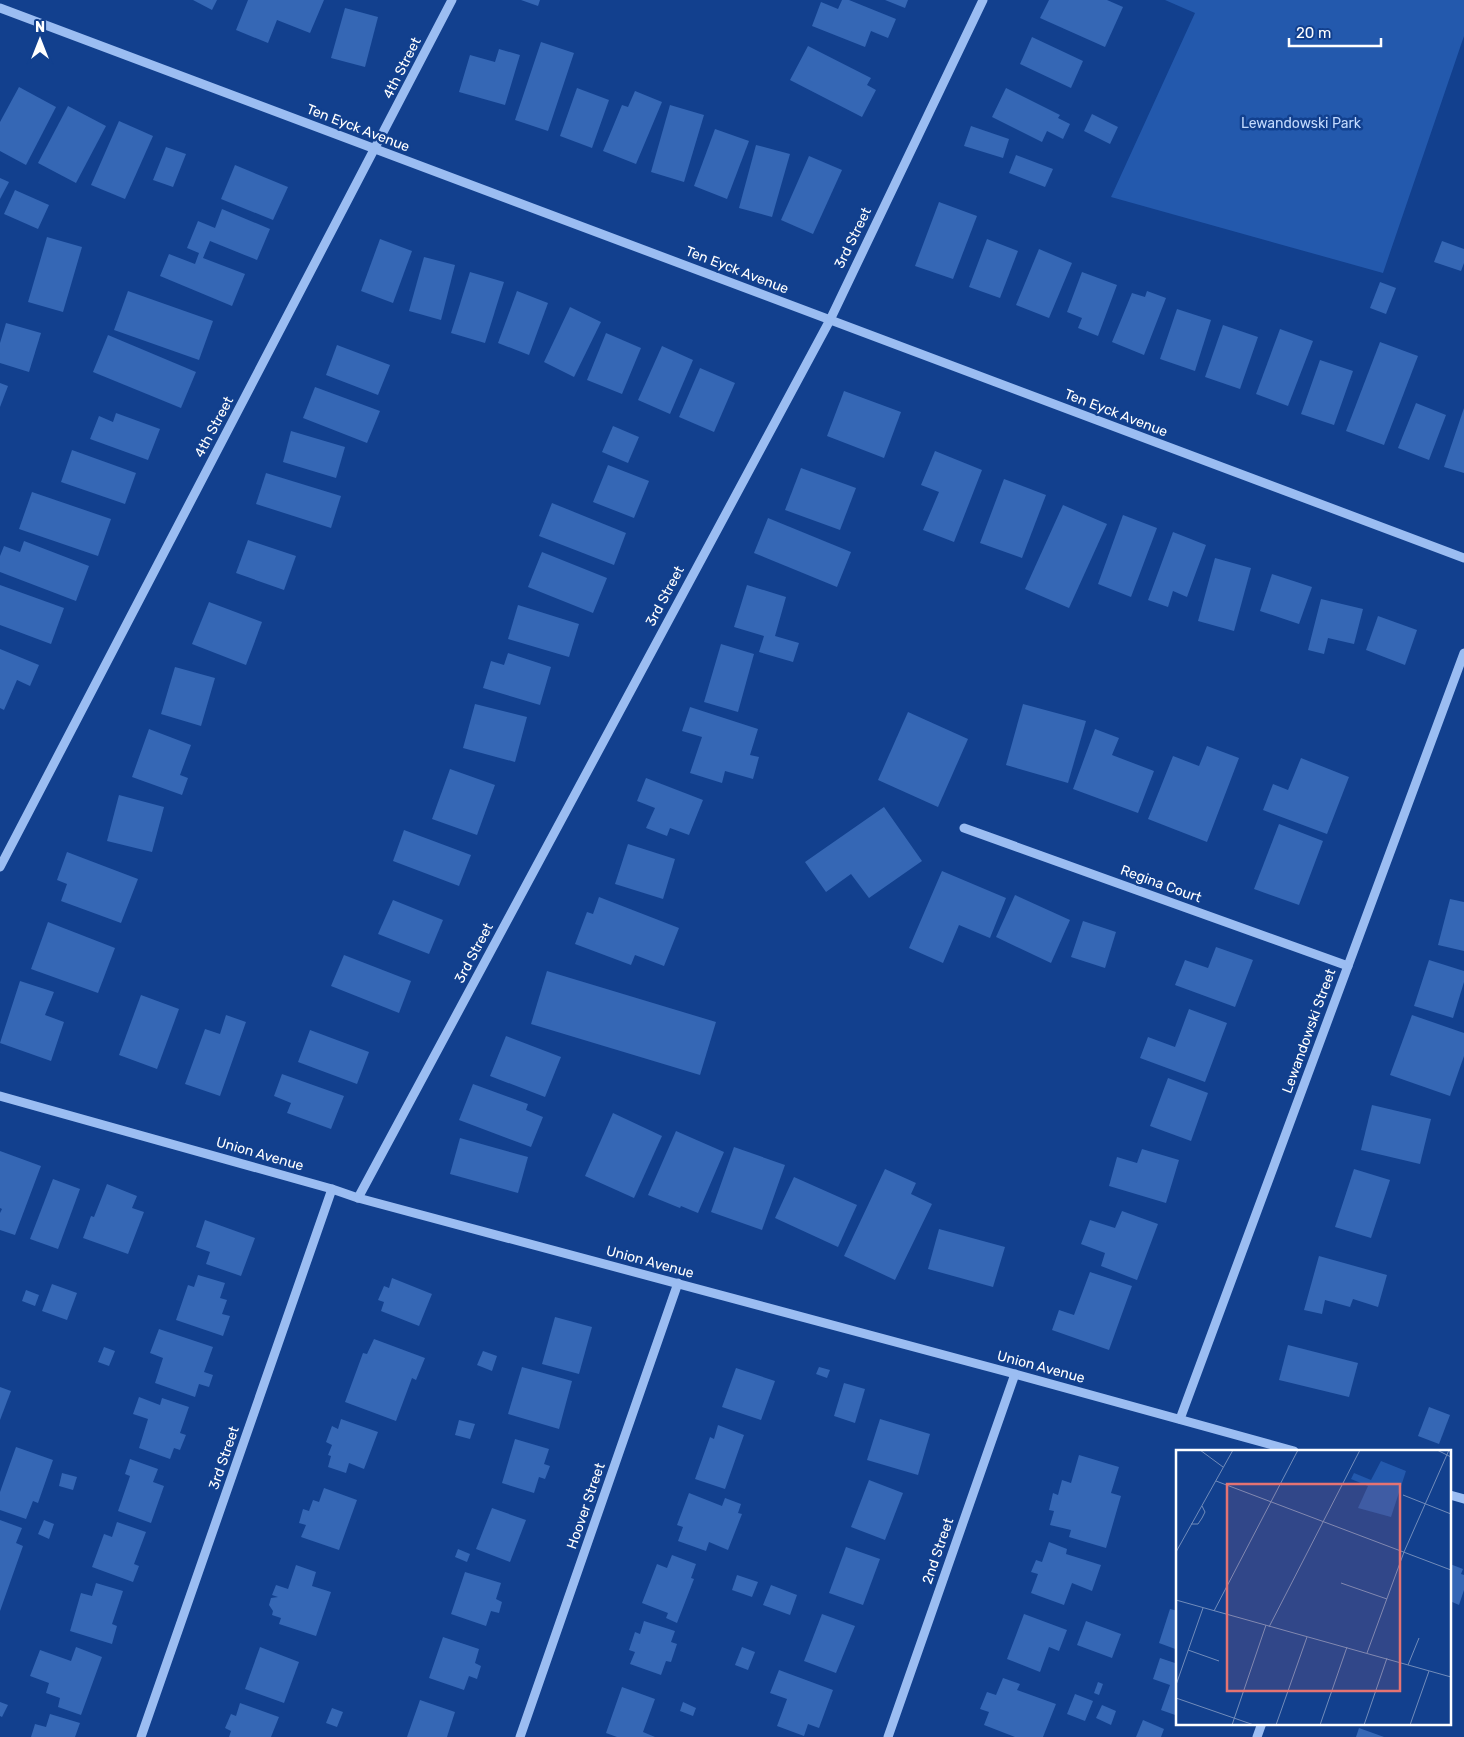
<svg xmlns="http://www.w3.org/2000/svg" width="1464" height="1737" viewBox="0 0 1464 1737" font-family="Rubik,sans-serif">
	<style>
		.green { fill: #2359ad }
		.building { fill: #3567b5 }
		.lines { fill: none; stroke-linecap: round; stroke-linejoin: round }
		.minor { stroke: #9bbdf2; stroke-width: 9 }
		.labels { text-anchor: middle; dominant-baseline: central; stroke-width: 5; stroke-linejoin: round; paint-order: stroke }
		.street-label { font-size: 14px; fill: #fff; stroke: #12408e }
		.park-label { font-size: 14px; fill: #c2d9fd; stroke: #12408e }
		.inset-road { fill: none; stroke: #718cbb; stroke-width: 1 }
		.view { fill: #e47373; fill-opacity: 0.15; stroke: #e47373; stroke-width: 2.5 }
		.inset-edge { fill: none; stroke: #fff; stroke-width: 2.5 }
	</style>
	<rect width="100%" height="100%" fill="#12408e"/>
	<polygon class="green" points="1165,0 1464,0 1464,36 1383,273 1111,197 1195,13"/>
	<g class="building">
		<polygon points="193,0 217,0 212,10"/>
		<polygon points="248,0 324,0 310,33 277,20 268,43 236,30"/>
		<polygon points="521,0 540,0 538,6"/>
		<polygon points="842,0 849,0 896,19 888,38 871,31 865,47 812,26 821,2 838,9"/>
		<polygon points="885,0 908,0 905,8"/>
		<polygon points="1049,0 1107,0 1123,7 1105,47 1040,18"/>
		<polygon points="345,8 378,17 365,67 331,58"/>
		<polygon points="1032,37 1083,61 1071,88 1020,64"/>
		<polygon points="541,42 574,53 548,131 515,120"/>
		<polygon points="808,46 871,78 867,85 876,90 862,117 790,80"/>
		<polygon points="499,49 520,55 505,105 459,92 470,55 495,62"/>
		<polygon points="19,87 56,107 26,165 0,151 0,122"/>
		<polygon points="577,88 609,100 592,148 560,136"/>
		<polygon points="1006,88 1060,115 1058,118 1070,124 1063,139 1047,131 1042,142 992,117"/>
		<polygon points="635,91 662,102 636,164 603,151 622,105 628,107"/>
		<polygon points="670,105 704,115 684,182 651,172"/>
		<polygon points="68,106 106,126 76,183 38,163"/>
		<polygon points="1092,114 1118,127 1110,144 1084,131"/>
		<polygon points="119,121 153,136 125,199 91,185"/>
		<polygon points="971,126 1009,139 1003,158 964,146"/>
		<polygon points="715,129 749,141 727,199 694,186"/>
		<polygon points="756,145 790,154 772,217 739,208"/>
		<polygon points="166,147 186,154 173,187 153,180"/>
		<polygon points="1016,155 1053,169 1045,187 1009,173"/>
		<polygon points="809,156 842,170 813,234 781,220"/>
		<polygon points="235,165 288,187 273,220 221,199"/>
		<polygon points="0,178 9,182 0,199"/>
		<polygon points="15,190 49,205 38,229 4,214"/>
		<polygon points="939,202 977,216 953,279 915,266"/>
		<polygon points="222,209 270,229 257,260 210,241 203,258 245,274 232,306 160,276 169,254 195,264 199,253 187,248 198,221 215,228"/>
		<polygon points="47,237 82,247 63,312 28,302"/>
		<polygon points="380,239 412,251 393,303 361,291"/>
		<polygon points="987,239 1018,251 1000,298 969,287"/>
		<polygon points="1442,241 1464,249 1464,263 1461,271 1434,262"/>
		<polygon points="1039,249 1072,263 1049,318 1016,305"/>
		<polygon points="424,257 455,265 441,320 409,311"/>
		<polygon points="470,272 504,282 485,343 451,333"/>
		<polygon points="1082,272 1117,285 1098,336 1078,328 1082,318 1067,312"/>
		<polygon points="1380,282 1396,288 1386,314 1370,308"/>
		<polygon points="128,291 213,321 199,360 114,330"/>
		<polygon points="517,291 548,303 529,355 498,343"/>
		<polygon points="1147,291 1166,298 1144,355 1112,342 1132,293 1145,297"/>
		<polygon points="570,307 601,322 574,377 544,362"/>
		<polygon points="1177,309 1211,320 1195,371 1160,359"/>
		<polygon points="6,323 41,333 29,372 0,363 0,343"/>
		<polygon points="1223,325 1258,337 1240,389 1205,377"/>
		<polygon points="1280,329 1313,341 1288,406 1256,394"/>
		<polygon points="606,333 641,348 622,394 587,380"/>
		<polygon points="108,335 196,372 181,408 93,372"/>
		<polygon points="1380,342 1418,356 1384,445 1346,431"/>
		<polygon points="337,345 390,365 378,395 326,375"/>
		<polygon points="662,346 693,360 670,414 638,400"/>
		<polygon points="1320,360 1353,371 1334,425 1301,414"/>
		<polygon points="700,368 735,383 714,432 679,417"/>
		<polygon points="0,383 8,386 0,407"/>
		<polygon points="315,387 380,411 367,443 303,418"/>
		<polygon points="844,391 901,412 884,458 827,436"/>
		<polygon points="1416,403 1446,415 1429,460 1398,448"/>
		<polygon points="1464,408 1464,473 1444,467"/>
		<polygon points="116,413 160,429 148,460 90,439 99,416 113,422"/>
		<polygon points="613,426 639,437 628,463 602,452"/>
		<polygon points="291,431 345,447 336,478 283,462"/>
		<polygon points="72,450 136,473 125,504 61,482"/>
		<polygon points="935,451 982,470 954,542 923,530 939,492 921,485"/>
		<polygon points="608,465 649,481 634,518 593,502"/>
		<polygon points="801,468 856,488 840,530 785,510"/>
		<polygon points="266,473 341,496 331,528 256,504"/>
		<polygon points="1004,479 1046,495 1022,558 980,543"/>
		<polygon points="32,492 111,519 98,556 19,529"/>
		<polygon points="552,503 626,533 614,565 539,536"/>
		<polygon points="1063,505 1107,524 1069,608 1025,589"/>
		<polygon points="1123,515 1157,528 1131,597 1098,584"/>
		<polygon points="768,518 851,552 837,587 754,553"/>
		<polygon points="1173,532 1206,545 1187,597 1173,591 1168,607 1148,600"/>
		<polygon points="248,540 296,556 284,590 236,573"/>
		<polygon points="24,541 89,566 76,601 0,572 0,556 4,546 20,552"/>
		<polygon points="542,552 607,578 593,613 528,587"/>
		<polygon points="1215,558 1251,568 1234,631 1198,621"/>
		<polygon points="1272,574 1312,587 1299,624 1260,611"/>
		<polygon points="0,585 64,608 51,644 0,625"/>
		<polygon points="747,585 786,597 775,636 799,643 793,662 759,652 764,636 734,627"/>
		<polygon points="1321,599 1363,609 1354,644 1328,638 1324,654 1308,650"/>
		<polygon points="209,602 262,622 246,665 192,644"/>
		<polygon points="518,605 579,624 569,657 508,639"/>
		<polygon points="1378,616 1417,630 1405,665 1366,650"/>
		<polygon points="721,644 754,654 738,712 704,702"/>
		<polygon points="0,649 39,665 30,686 17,680 4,710 0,708"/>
		<polygon points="508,653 551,667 540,705 483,688 491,661 504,665"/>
		<polygon points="175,667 215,678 201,726 161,714"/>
		<polygon points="475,704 527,717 515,762 463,748"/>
		<polygon points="1023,704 1086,721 1068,783 1006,765"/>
		<polygon points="690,707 758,729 750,755 759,757 753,779 725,771 722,783 690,773 702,737 682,731"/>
		<polygon points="908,712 968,739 938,807 878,780"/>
		<polygon points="149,729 191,745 180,775 188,778 182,795 132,777"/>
		<polygon points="1095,729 1119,738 1112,755 1154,771 1138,813 1073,789"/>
		<polygon points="1207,746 1239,758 1207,842 1148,819 1173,756 1199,766"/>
		<polygon points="1301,758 1349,777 1327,834 1263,810 1273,784 1288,790"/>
		<polygon points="450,769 495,785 477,835 432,819"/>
		<polygon points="646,778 703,800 689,835 670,828 667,836 646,828 655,808 637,801"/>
		<polygon points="119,795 164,807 152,852 107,841"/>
		<polygon points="884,807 922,861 869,898 851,874 826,892 805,862"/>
		<polygon points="1279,824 1323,841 1299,905 1254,889"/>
		<polygon points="404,830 471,855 459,886 393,861"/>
		<polygon points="628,844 675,859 663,899 615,884"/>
		<polygon points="67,852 138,879 121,923 61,901 67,884 57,880"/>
		<polygon points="942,871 1006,898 990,938 959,925 943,963 909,948"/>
		<polygon points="1015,895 1070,920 1051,963 996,937"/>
		<polygon points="599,897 679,928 664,966 635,955 631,965 575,944 587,912 593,914"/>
		<polygon points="1450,899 1464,902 1464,951 1438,945"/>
		<polygon points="393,900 443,920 429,954 378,934"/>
		<polygon points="1083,921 1116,932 1105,968 1071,957"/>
		<polygon points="48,922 115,948 98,993 31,969"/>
		<polygon points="1216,947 1253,960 1235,1007 1175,985 1185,960 1208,968"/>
		<polygon points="344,955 411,981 399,1013 331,986"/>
		<polygon points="1429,960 1464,971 1464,982 1453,1018 1414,1006"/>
		<polygon points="547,971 716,1022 700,1075 531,1024"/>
		<polygon points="20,981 54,992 45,1015 64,1022 51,1061 0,1043"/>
		<polygon points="141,995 179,1009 157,1069 119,1055"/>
		<polygon points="1189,1009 1227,1023 1205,1082 1140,1058 1148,1037 1175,1047"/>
		<polygon points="226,1015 246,1022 220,1096 185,1084 205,1029 220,1034"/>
		<polygon points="1412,1015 1464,1033 1464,1056 1450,1096 1390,1075"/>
		<polygon points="310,1030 369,1052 357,1084 298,1062"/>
		<polygon points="506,1036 561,1057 545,1097 490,1076"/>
		<polygon points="282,1074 344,1096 331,1129 287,1113 291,1103 274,1096"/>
		<polygon points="1168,1078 1208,1093 1191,1141 1150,1126"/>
		<polygon points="473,1084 528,1104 526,1110 543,1117 531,1147 459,1120"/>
		<polygon points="1372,1105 1431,1119 1420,1164 1361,1150"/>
		<polygon points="613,1113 662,1136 634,1198 585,1176"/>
		<polygon points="676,1131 724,1152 698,1213 681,1206 680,1208 648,1195"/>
		<polygon points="460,1138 528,1157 518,1193 450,1174"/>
		<polygon points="734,1147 785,1165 762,1230 711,1212"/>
		<polygon points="1142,1149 1179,1160 1166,1203 1109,1186 1117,1157 1137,1163"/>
		<polygon points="0,1151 41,1166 15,1235 0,1230 0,1213 2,1209 0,1208"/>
		<polygon points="885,1169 916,1183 911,1194 932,1204 895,1280 844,1256"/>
		<polygon points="1354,1169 1390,1180 1371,1238 1335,1227"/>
		<polygon points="794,1177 857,1205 838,1247 775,1218"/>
		<polygon points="53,1179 80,1189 58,1249 30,1239"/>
		<polygon points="107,1184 137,1196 132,1208 144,1212 128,1254 83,1238 91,1216 94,1217"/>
		<polygon points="1122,1211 1158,1224 1137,1280 1101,1266 1105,1253 1081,1244 1090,1220 1115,1228"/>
		<polygon points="205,1220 255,1238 241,1276 206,1264 210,1252 196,1247"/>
		<polygon points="939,1229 1005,1247 993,1287 928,1269"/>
		<polygon points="1319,1256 1387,1275 1378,1307 1353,1299 1350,1307 1325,1300 1322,1314 1304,1310"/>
		<polygon points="1090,1272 1132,1286 1109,1350 1052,1330 1059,1310 1074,1315"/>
		<polygon points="198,1275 225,1283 220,1298 227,1300 222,1314 230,1316 223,1336 176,1320 188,1285 194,1287"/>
		<polygon points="392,1278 432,1294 419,1326 381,1311 384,1302 378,1300 384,1286 389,1288"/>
		<polygon points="52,1284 77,1293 67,1320 42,1311"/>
		<polygon points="26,1290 39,1295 35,1306 22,1301"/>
		<polygon points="555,1317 592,1327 579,1374 542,1364"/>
		<polygon points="159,1329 213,1347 204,1372 213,1375 209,1387 199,1384 195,1397 155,1383 163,1358 150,1353"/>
		<polygon points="374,1339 425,1358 416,1380 412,1378 396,1421 345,1402 363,1353 367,1354"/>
		<polygon points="1288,1345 1358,1363 1349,1397 1279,1380"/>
		<polygon points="104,1347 115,1351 109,1366 98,1362"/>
		<polygon points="483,1351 497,1356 492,1371 477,1365"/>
		<polygon points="522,1367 572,1381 559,1429 508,1414"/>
		<polygon points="819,1367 830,1370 827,1378 816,1374"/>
		<polygon points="736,1368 775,1381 761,1420 722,1407"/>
		<polygon points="844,1383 865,1389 855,1423 834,1416"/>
		<polygon points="0,1387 11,1391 0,1420"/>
		<polygon points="139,1397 160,1405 162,1398 189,1407 180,1433 186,1435 180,1450 174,1448 170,1459 139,1448 148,1419 133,1414"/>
		<polygon points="1429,1407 1450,1415 1439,1444 1418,1436"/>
		<polygon points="341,1419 378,1432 364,1469 349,1463 346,1473 328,1467 331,1456 328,1455 332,1445 326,1442 332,1426 338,1429"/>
		<polygon points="880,1419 930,1434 918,1475 867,1460"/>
		<polygon points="459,1420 475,1424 470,1439 455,1435"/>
		<polygon points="718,1425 744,1435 725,1489 695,1479 710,1437 714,1439"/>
		<polygon points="515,1439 549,1449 544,1464 550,1466 545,1479 539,1477 534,1493 502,1483"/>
		<polygon points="16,1447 53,1460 38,1503 33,1501 26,1519 0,1510 0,1492"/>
		<polygon points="1079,1455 1119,1467 1111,1493 1121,1496 1106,1548 1069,1537 1071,1530 1050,1525 1054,1511 1049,1510 1053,1493 1058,1495 1062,1480 1071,1483"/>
		<polygon points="130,1459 158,1469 153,1482 164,1486 151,1523 118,1511 130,1476 125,1474"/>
		<polygon points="62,1473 77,1477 73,1490 59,1486"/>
		<polygon points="869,1480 903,1493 885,1540 851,1527"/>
		<polygon points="324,1488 357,1500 339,1550 301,1537 306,1525 299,1523 303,1509 309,1511 313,1500 319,1502"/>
		<polygon points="689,1493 722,1506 725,1498 741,1504 738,1513 742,1514 728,1550 709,1542 706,1551 678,1541 683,1527 677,1525"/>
		<polygon points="492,1508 526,1520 510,1562 476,1549"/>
		<polygon points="0,1520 22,1528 16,1543 23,1546 0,1611"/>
		<polygon points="44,1520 54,1524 49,1539 38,1534"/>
		<polygon points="117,1522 146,1532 134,1564 139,1566 133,1582 92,1567 104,1534 112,1537"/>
		<polygon points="1049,1542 1067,1549 1066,1554 1101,1565 1092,1591 1072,1583 1064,1605 1031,1593 1038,1574 1031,1572 1036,1560 1042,1562"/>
		<polygon points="846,1547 880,1559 863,1605 829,1593"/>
		<polygon points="458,1549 470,1554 467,1562 455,1557"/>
		<polygon points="672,1555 696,1564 691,1578 694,1579 677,1623 666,1618 668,1613 642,1603 657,1564 667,1568"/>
		<polygon points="1450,1564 1463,1569 1461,1574 1464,1575 1464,1590 1459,1605 1450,1601"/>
		<polygon points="296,1565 316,1572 312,1586 331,1592 316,1636 279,1624 281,1618 272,1615 273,1611 269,1605 271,1598 278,1597 272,1595 276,1585 288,1589"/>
		<polygon points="465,1572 501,1583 496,1599 502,1602 499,1613 491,1611 486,1626 451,1614"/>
		<polygon points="737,1575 758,1582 752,1597 732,1590"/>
		<polygon points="96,1583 123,1591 112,1624 117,1626 112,1644 70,1631 81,1593 92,1596"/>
		<polygon points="771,1585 797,1595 790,1615 763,1605"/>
		<polygon points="1170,1609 1178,1611 1178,1650 1159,1643"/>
		<polygon points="822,1614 855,1626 836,1673 804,1661"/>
		<polygon points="1024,1614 1067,1630 1059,1651 1049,1647 1040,1672 1007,1659"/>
		<polygon points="644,1621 675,1631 671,1642 677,1644 671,1662 666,1661 661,1675 630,1664 635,1652 629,1650 635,1632 640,1634"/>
		<polygon points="1086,1621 1121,1634 1112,1658 1077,1645"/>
		<polygon points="443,1637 479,1649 475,1663 481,1666 477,1679 469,1676 464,1690 429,1678"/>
		<polygon points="76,1647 102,1657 81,1715 58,1707 60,1698 46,1693 49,1683 30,1676 40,1650 71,1661"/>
		<polygon points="260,1647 299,1662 284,1703 245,1689"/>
		<polygon points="742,1647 755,1652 748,1670 735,1665"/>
		<polygon points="1160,1658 1178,1664 1178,1716 1161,1710 1170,1685 1153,1679"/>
		<polygon points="779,1670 833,1690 819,1728 808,1724 804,1736 777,1726 787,1699 770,1693"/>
		<polygon points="1003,1678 1020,1684 1017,1690 1056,1704 1043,1737 1015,1737 984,1725 989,1712 980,1709 987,1692 996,1695"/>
		<polygon points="1098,1682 1103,1684 1099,1695 1094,1693"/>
		<polygon points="622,1687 655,1699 643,1732 655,1737 617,1737 606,1733"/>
		<polygon points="1075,1694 1093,1701 1085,1721 1067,1714"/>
		<polygon points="420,1700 455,1712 447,1737 407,1737"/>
		<polygon points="0,1702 8,1705 2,1717 0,1716"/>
		<polygon points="683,1702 696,1708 693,1716 680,1711"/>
		<polygon points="240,1703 279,1717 271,1737 229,1737 231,1731 225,1728 231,1714 236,1716"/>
		<polygon points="1102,1705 1116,1711 1111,1725 1096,1718"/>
		<polygon points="332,1708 343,1712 337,1727 326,1723"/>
		<polygon points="50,1714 80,1723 75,1737 31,1737 35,1724 46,1727"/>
		<polygon points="1143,1720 1164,1729 1161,1737 1136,1737"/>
		<polygon points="1359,1728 1384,1737 1356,1737"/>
	</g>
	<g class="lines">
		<g class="minor">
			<polyline points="0,8 1464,558"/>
			<polyline points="964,828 1348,966"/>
			<polyline points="0,867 452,0"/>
			<polyline points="0,1096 332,1189 358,1198 1015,1374 1294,1451"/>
			<polyline points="358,1198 830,320 983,0"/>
			<polyline points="1180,1419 1464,653"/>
			<polyline points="1450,1495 1464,1499"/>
			<polyline points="141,1737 332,1189"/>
			<polyline points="520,1737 678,1283"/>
			<polyline points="888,1737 1015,1374"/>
			<polyline points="1257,1737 1262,1723"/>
		</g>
	</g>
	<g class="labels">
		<g class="street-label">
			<text transform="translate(402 68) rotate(-63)">4th Street</text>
			<text transform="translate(358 128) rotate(21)">Ten Eyck Avenue</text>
			<text transform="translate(853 238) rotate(-64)">3rd Street</text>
			<text transform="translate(737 270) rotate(21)">Ten Eyck Avenue</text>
			<text transform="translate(1116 413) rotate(21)">Ten Eyck Avenue</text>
			<text transform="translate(214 427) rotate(-62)">4th Street</text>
			<text transform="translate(665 596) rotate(-62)">3rd Street</text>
			<text transform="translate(1161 884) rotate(20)">Regina Court</text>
			<text transform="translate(474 953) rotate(-62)">3rd Street</text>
			<text transform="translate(1309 1031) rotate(-70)">Lewandowski Street</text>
			<text transform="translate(260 1154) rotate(16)">Union Avenue</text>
			<text transform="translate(650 1262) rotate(15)">Union Avenue</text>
			<text transform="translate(1041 1367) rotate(15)">Union Avenue</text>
			<text transform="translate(224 1458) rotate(-71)">3rd Street</text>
			<text transform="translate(586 1506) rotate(-71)">Hoover Street</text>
			<text transform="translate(938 1551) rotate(-71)">2nd Street</text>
		</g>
		<g class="park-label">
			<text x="1301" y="123">Lewandowski Park</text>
		</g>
	</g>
	<g transform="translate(1176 1450)">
		<rect width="275" height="275" fill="#12408e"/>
		<path d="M205,11L230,21L215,67L182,58L192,36L175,29L178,23L195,30Z" fill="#2359ad"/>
		<path class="inset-road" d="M24,0L47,17M261,0L275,7M40,31L275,120M227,45L275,64M15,74H22L26,68L29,62L26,56M0,102L57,0M165,133L211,149M0,150L275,227M38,161L122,0M93,177L184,0M12,200L43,211M191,203L228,102L273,0M232,215L243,188M0,235L27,158M0,248L78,275M56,275L90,175M100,275L131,187M144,275L171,197M188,275L211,208M234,275L253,221"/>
		<path class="view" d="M51,34H224V241H51Z"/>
		<rect width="275" height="275" class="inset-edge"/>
	</g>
	<g transform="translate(40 40)" stroke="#12408e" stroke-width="4" paint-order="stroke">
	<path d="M0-4L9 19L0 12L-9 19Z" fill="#ffffff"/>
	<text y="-8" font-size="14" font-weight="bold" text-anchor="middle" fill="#ffffff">N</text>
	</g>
	<path d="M1289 38v8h92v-8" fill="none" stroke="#ffffff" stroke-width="2.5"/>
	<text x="1296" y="38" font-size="15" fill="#ffffff" stroke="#12408e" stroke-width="4" paint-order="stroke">20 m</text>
</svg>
